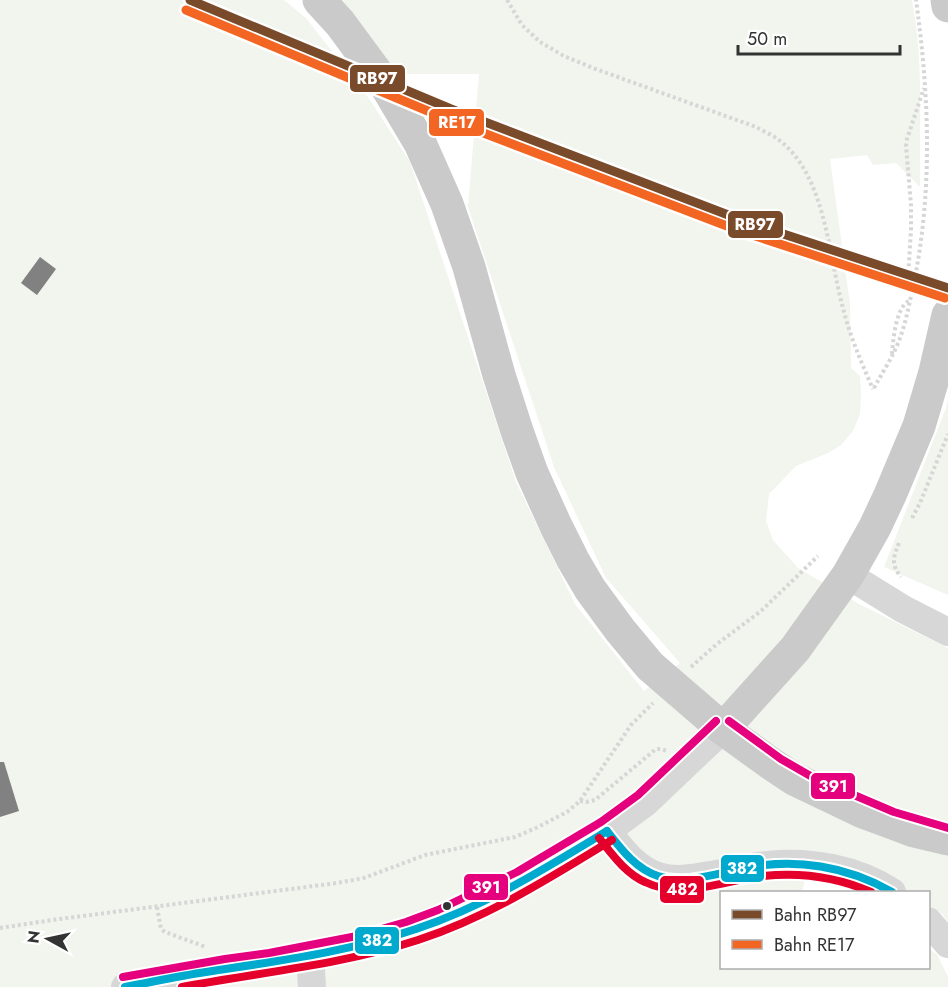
<svg xmlns="http://www.w3.org/2000/svg" width="948" height="987" viewBox="0 0 948 987" font-family="Jost,sans-serif">
	<style>
		.green { fill: #f1f5ed }
		.building { fill: #818181 }
		.lines { fill: none; stroke-linecap: round; stroke-linejoin: round }
		.path { stroke: #d6d6d6; stroke-width: 4; stroke-dasharray: 3 3; stroke-linecap: butt }
		.minor { stroke: #d7d7d7; stroke-width: 28 }
		.major { stroke: #cacaca; stroke-width: 33 }
		.bus-1-casing { stroke: #fff; stroke-width: 12 }
		.bus-2-casing { stroke: #fff; stroke-width: 12 }
		.bus-3-casing { stroke: #fff; stroke-width: 12 }
		.bus-1 { stroke: #00a9ce; stroke-width: 8 }
		.bus-2 { stroke: #e4002b; stroke-width: 8 }
		.bus-3 { stroke: #e5007d; stroke-width: 8 }
		.rail-1-casing { stroke: #fff; stroke-width: 14 }
		.rail-2-casing { stroke: #fff; stroke-width: 14 }
		.rail-1 { stroke: #7a4b2a; stroke-width: 9 }
		.rail-2 { stroke: #f26522; stroke-width: 9 }
		.bus-dot { fill: #333; stroke: #fff; stroke-width: 2 }
		.line-badge { stroke: #fff; stroke-width: 2 }
		.badge-label { font-size: 16px; text-anchor: middle; font-weight: bold; fill: #fff }
	</style>
	<rect width="100%" height="100%" fill="#fff"/>
	<g class="green">
		<path d="M0,0H284L306,18L370,100L410,162L516,482L575,604L644,691L680,663L606,578L554,467L468,207L479,74H394L333,0H912C924,61 919,125 920,187L896,163L873,165L867,155L830,159L850,304L851,368L860,376L861,395L860,414L853,431L841,445L828,453L796,466L769,494L766,521L773,540L798,568L857,603L948,648V922L942,914L929,905L928,892H908L893,882L811,856L802,892H722V968H928L929,949L937,954L948,977V987H0Z"/>
		<polygon points="948,399 948,595 884,567 946,408"/>
	</g>
	<g class="building">
		<polygon points="40,257 56,269 37,295 21,283"/>
		<polygon points="0,762 4,762 19,811 0,817"/>
	</g>
	<g class="lines">
		<g class="path">
			<path d="M507,0L522,25L540,42L564,56L593,68L756,127C763,131 772,135 779,140C826,176 828,254 843,308C850,336 861,362 873,389"/>
			<polyline points="912,288 909,287 908,280 911,229 911,205 906,146 907,139 924,88"/>
			<path d="M892,354C893,340 896,307 909,301"/>
			<path d="M874,388C883,371 895,354 901,335C907,318 910,300 914,282C933,189 929,93 916,0"/>
			<polyline points="912,518 920,503 948,434"/>
			<path d="M899,543C893,557 891,565 901,577"/>
			<polyline points="691,667 717,644 761,611 818,556"/>
			<polyline points="580,801 586,802 595,800 656,749 661,749 667,751"/>
			<polyline points="157,907 161,929 165,932 206,947"/>
			<polyline points="0,928 52,920 337,883 364,878 425,855 515,837 536,828 567,812 580,801 631,725 653,703"/>
		</g>
		<g class="minor">
			<polyline points="848,575 903,609 948,632"/>
			<path d="M607,831C621,848 635,869 658,876C678,883 702,876 722,873C737,870 752,866 768,865C810,860 856,869 892,892"/>
			<polyline points="928,921 948,944"/>
			<polyline points="310,956 312,987"/>
			<polyline points="125,987 227,969 271,963 359,946 409,932 442,920 522,881 607,831 645,803 723,729"/>
		</g>
		<g class="major">
			<polyline points="319,0 340,23 385,84 420,143 447,204 469,267 499,375 517,431 532,473 556,526 573,560 590,589 620,630 650,666 723,729 770,763 794,779 863,812 890,822 914,831 948,839"/>
			<polyline points="947,0 948,6"/>
			<polyline points="723,729 795,649 848,575 875,527 890,495 919,426 935,372 948,315"/>
		</g>
		<g class="bus-1-casing">
			<g id="bus-1">
				<path d="M607,831C621,849 636,869 658,876C685,885 718,873 745,868C796,858 847,866 892,892"/>
				<path d="M125,987C152,982 179,976 206,972C277,961 348,952 416,929C485,906 546,868 607,831"/>
			</g>
		</g>
		<g class="bus-2-casing">
			<g id="bus-2">
				<path d="M599,838C612,854 625,873 645,882C682,900 725,880 763,876C801,872 837,877 871,892"/>
				<path d="M182,987C261,972 341,965 418,940C488,917 550,878 612,840"/>
			</g>
		</g>
		<g class="bus-3-casing">
			<g id="bus-3">
				<polyline points="729,721 781,759 814,778 894,812 948,828"/>
				<polyline points="123,977 225,959 269,953 357,936 406,922 438,910 517,872 601,822 638,795 716,721"/>
			</g>
		</g>
		<use href="#bus-1" class="bus-1"/>
		<use href="#bus-2" class="bus-2"/>
		<use href="#bus-3" class="bus-3"/>
		<g class="rail-1-casing">
			<polyline id="rail-1" points="190,0 451,109 744,221 948,288"/>
		</g>
		<g class="rail-2-casing">
			<polyline id="rail-2" points="186,10 447,119 740,231 945,298"/>
		</g>
		<use href="#rail-1" class="rail-1"/>
		<use href="#rail-2" class="rail-2"/>
	</g>
	<circle class="bus-dot" cx="447" cy="906" r="5"/>
	<g class="line-badge">
		<rect x="349" y="64" width="57" height="29" rx="6" fill="#7a4b2a"/>
		<rect x="428" y="108" width="57" height="29" rx="6" fill="#f26522"/>
		<rect x="727" y="210" width="57" height="29" rx="6" fill="#7a4b2a"/>
		<rect x="810" y="772" width="46" height="28" rx="6" fill="#e5007d"/>
		<rect x="720" y="854" width="45" height="29" rx="6" fill="#00a9ce"/>
		<rect x="463" y="873" width="46" height="28" rx="6" fill="#e5007d"/>
		<rect x="659" y="875" width="46" height="29" rx="6" fill="#e4002b"/>
		<rect x="354" y="926" width="46" height="29" rx="6" fill="#00a9ce"/>
	</g>
	<g class="badge-label">
		<text x="377" y="84">RB97</text>
		<text x="457" y="128">RE17</text>
		<text x="755" y="230">RB97</text>
		<text x="833" y="792">391</text>
		<text x="742" y="874">382</text>
		<text x="486" y="893">391</text>
		<text x="682" y="895">482</text>
		<text x="377" y="946">382</text>
	</g>
	<rect x="720" y="891" width="210" height="78" fill="#ffffff" stroke="#adadad" stroke-width="1.5"/>
	<rect x="732" y="910" width="30" height="9" fill="#7a4b2a" stroke="#adadad" stroke-width="1.5"/>
	<text x="774" y="921" font-size="18" fill="#333333">Bahn RB97</text>
	<rect x="732" y="940" width="30" height="9" fill="#f26522" stroke="#adadad" stroke-width="1.5"/>
	<text x="774" y="951" font-size="18" fill="#333333">Bahn RE17</text>
	<g transform="translate(48 939) rotate(278)" stroke="#ffffff" stroke-width="4.5" paint-order="stroke">
	<path d="M0-4.5L10 22L0 15L-10 22Z" fill="#333333"/>
	<text y="-9" font-size="16" font-weight="bold" text-anchor="middle" fill="#333333">N</text>
	</g>
	<path d="M738 45v9h162v-9" fill="none" stroke="#333333" stroke-width="3"/>
	<text x="747" y="45" font-size="18" fill="#333333" stroke="#ffffff" stroke-width="4.5" paint-order="stroke">50 m</text>
</svg>
